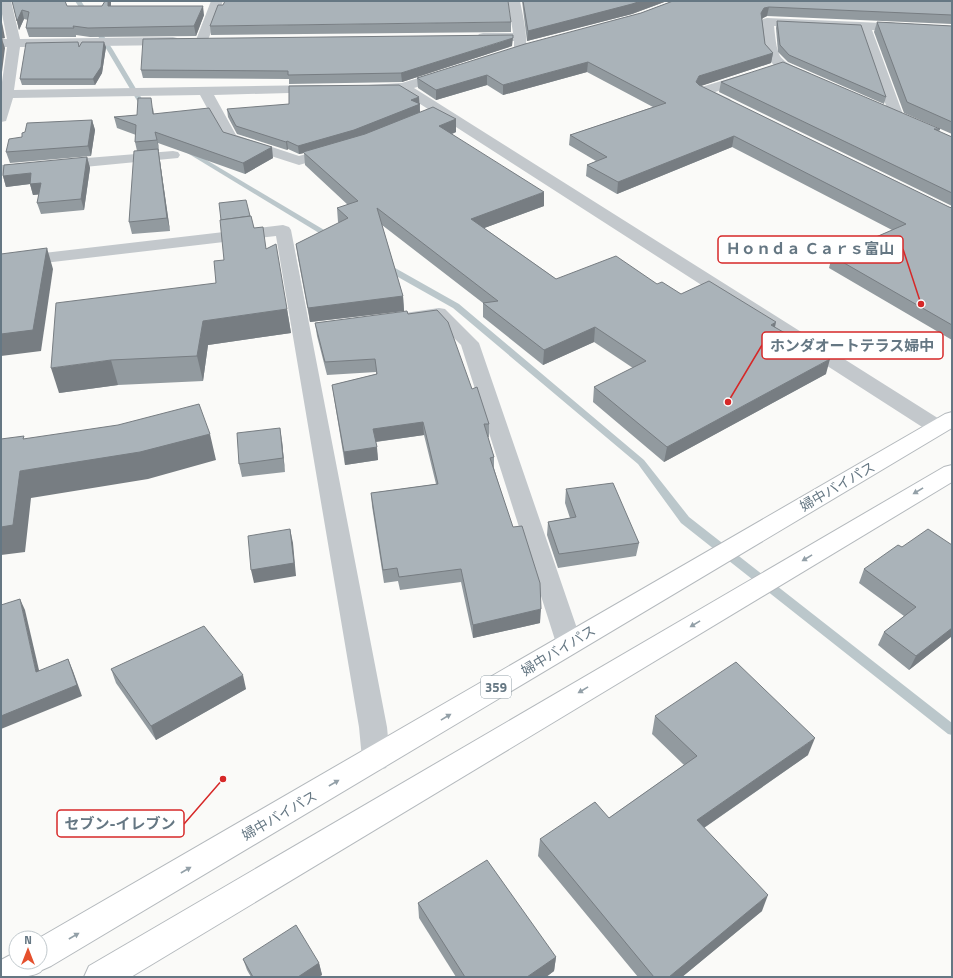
<svg xmlns="http://www.w3.org/2000/svg" width="953" height="978" viewBox="0 0 953 978" font-family="'Titillium Web','Noto Sans JP',sans-serif">
	<style>
		.lines { fill: none; stroke-linecap: round; stroke-linejoin: round }
		.stream { fill: #bbc7cb; fill-rule: evenodd }
		.highway-casing { stroke: #b4b9bd; stroke-width: 2 }
		.minor { fill: #c3c8cc; fill-rule: evenodd }
		.highway { fill: #fff; fill-rule: evenodd }
		.wall { fill: #929a9f }
		.shaded-wall { fill: #777d82 }
		.building { fill: #aab3b9; stroke: #777d82 }
		.oneway { fill: #93a0a8 }
		.labels { text-anchor: middle; dominant-baseline: central; stroke-width: 4; stroke-linejoin: round; paint-order: stroke }
		.shield { fill: #fff; stroke: #93a0a8; stroke-width: 1 }
		.shield-label { font-size: 13px; font-weight: bold; fill: #657783 }
		.street-label { font-size: 14px; fill: #657783; stroke: #fff }
		.leader { fill: none; stroke: #d62828; stroke-width: 1.5 }
		.callout-dot { fill: #d62828; stroke: #fff; stroke-width: 1.5 }
		.callout { fill: #fff; stroke: #d62828; stroke-width: 1.5 }
		.callout-label { font-size: 15px; text-anchor: middle; font-weight: bold; fill: #657783 }
	</style>
	<rect width="100%" height="100%" fill="#fafaf8"/>
	<g class="lines">
		<g class="stream">
			<polygon points="75,1 81,1 113,50 148,109 147,110 142,109 107,50"/>
			<polygon points="184,149 188,149 336,237 335,239 329,239 184,151"/>
			<polygon points="382,264 388,264 459,304 644,460 689,517 952,723 952,735 948,734 681,523 638,464 453,308 382,268"/>
		</g>
		<g class="highway-casing">
			<g id="highway">
				<path d="M952,412V428L51,966L42,970C37,978 11,977 1,977V960L16,952V962H40V938H39L945,414Z"/>
				<polygon points="952,465 952,482 131,977 84,977 89,966 944,467"/>
			</g>
		</g>
		<g class="minor">
			<polygon points="1,1 11,1 20,39 173,37 177,38 179,41 177,44 173,45 20,47 14,90 319,85 324,86 326,89 324,92 214,95 236,135 299,156 332,147 337,148 339,151 337,154 299,165 225,141 200,95 13,98 6,121 1,122 1,89 7,47 1,47 1,39 7,39 1,9"/>
			<polygon points="211,1 223,1 208,40 206,43 198,43 196,40"/>
			<path d="M508,1H520C522,12 530,43 524,52H516L514,49V41H483L479,40L477,37L479,34L483,33H513Z"/>
			<path d="M767,18L952,26V34L872,30L904,117L902,120L897,121L892,120L890,117L860,30L774,26C778,61 777,59 810,73L812,76L810,79L805,80L777,69L767,57L765,54L761,22L763,19Z"/>
			<polygon points="445,70 450,71 452,74 450,77 414,88 944,422 947,427 944,432 937,434 930,432 400,91 369,91 367,88 369,85 402,83"/>
			<path d="M748,73L753,74L755,77L753,80L715,92L730,99L732,102L730,105C719,108 708,99 698,94L696,91L698,88Z"/>
			<polygon points="173,151 178,152 180,155 178,158 1,175 1,165"/>
			<polygon points="283,225 289,227 291,230 387,727 390,759 386,768 376,771 366,768 362,759 359,727 276,236 1,268 1,258"/>
			<polygon points="439,308 445,309 479,343 582,643 578,650 569,653 560,650 556,643 461,345 435,319 411,322 405,321 402,317 405,313"/>
		</g>
		<use href="#highway" class="highway"/>
	</g>
	<g class="wall">
		<polygon points="12,1 67,6 102,6 111,3 111,6 204,15 196,36 90,37 76,35 76,37 29,37 26,28 28,20 24,19 19,30"/>
		<polygon points="522,1 667,1 632,14 527,41"/>
		<polygon points="673,1 952,1 952,24 767,16 763,18 762,18 765,44 773,53 771,63 700,86 949,207 952,208 952,340 829,268 832,256 892,230 732,147 617,194 586,176 587,165 596,161 569,145 570,135 653,107 587,72 503,95 487,85 436,100 418,88 417,78 641,13"/>
		<polygon points="777,21 886,97 884,104 788,62 778,52 776,28"/>
		<polygon points="511,22 511,32 211,35 210,26"/>
		<polygon points="877,22 952,26 952,134 904,113 874,32"/>
		<polygon points="512,46 402,82 289,84 289,79 143,78 141,70"/>
		<polygon points="79,47 106,47 102,73 95,85 22,85 20,79"/>
		<polygon points="721,82 940,129 939,132 952,137 952,206 719,92"/>
		<polygon points="419,104 420,104 420,112 456,119 456,132 452,134 544,206 484,228 556,279 657,284 681,294 775,327 826,374 664,462 593,402 594,387 633,368 594,342 543,365 483,317 483,303 382,225 403,296 404,311 310,322 298,258 296,244 339,223 338,222 337,208 348,205 305,165 304,153 299,154 288,149 287,150 237,134 228,117 227,109"/>
		<polygon points="153,108 154,114 223,132 273,158 245,174 158,143 159,151 158,151 160,161 170,231 132,234 129,222 137,151 135,142 136,135 117,128 114,117 137,115"/>
		<polygon points="92,120 95,130 91,156 10,163 6,152 22,137"/>
		<polygon points="87,157 90,168 84,210 41,214 37,203 39,194 33,195 30,184 6,187 3,176"/>
		<polygon points="250,216 254,228 266,249 287,309 291,333 208,345 203,381 118,385 59,393 216,283"/>
		<polygon points="408,314 472,389 489,424 489,437 488,437 494,457 494,468 540,623 473,638 461,582 400,590 398,581 384,583 372,506 371,493 436,484 424,435 376,442 378,460 345,465 334,398 332,385 376,374 376,372 327,375 317,336 315,323"/>
		<polygon points="282,441 285,472 242,477 239,464"/>
		<polygon points="566,489 639,543 636,556 558,568 547,535 548,522 570,518 565,503"/>
		<polygon points="952,545 952,636 909,670 878,645 884,632 904,616 859,583 864,569 902,547"/>
		<polygon points="111,669 246,689 156,740 116,683"/>
		<polygon points="655,716 808,755 704,828 762,911 682,977 638,977 538,856 540,839 609,818 684,765 652,734"/>
		<polygon points="418,903 556,957 554,971 546,977 456,977 419,918"/>
		<polygon points="243,959 319,963 322,975 318,977 251,977 247,970"/>
	</g>
	<g class="shaded-wall">
		<polygon points="108,1 111,1 111,3 110,15 108,6"/>
		<polygon points="641,1 667,1 632,14 527,41 528,31"/>
		<polygon points="203,6 204,15 196,36 194,26"/>
		<polygon points="769,7 767,16 763,18 760,22 761,13 764,8"/>
		<polygon points="22,10 24,19 19,30 17,21"/>
		<polygon points="1,17 5,38 1,39"/>
		<polygon points="513,38 512,46 402,82 401,73"/>
		<polygon points="2,39 5,48 2,72 1,74 1,49"/>
		<polygon points="104,42 106,47 102,73 95,85 93,79"/>
		<polygon points="773,53 771,63 698,87 696,82 699,76"/>
		<polygon points="588,62 587,72 503,95 503,85"/>
		<polygon points="487,75 487,85 436,100 436,90"/>
		<polygon points="419,97 420,112 355,139 303,152 304,153 299,154 298,146 411,100"/>
		<polygon points="456,119 456,132 439,139 439,126"/>
		<polygon points="92,120 95,130 91,156 88,146"/>
		<polygon points="155,132 158,143 159,151 157,140"/>
		<polygon points="734,136 732,147 617,194 618,182"/>
		<polygon points="287,141 288,149 287,150 286,142"/>
		<polygon points="272,147 273,158 245,174 243,163"/>
		<polygon points="158,149 160,161 170,231 167,218"/>
		<polygon points="87,157 90,168 84,210 81,199"/>
		<polygon points="31,173 41,183 45,194 33,195 30,184 6,187 3,176"/>
		<polygon points="544,192 544,206 471,233 471,219"/>
		<polygon points="47,248 53,269 41,351 1,356 1,334"/>
		<polygon points="403,296 404,311 310,322 308,308"/>
		<polygon points="287,309 291,333 208,345 203,381 197,356 203,321"/>
		<polygon points="776,322 773,337 771,325"/>
		<polygon points="595,327 594,342 543,365 544,350"/>
		<polygon points="830,359 826,374 664,462 667,447"/>
		<polygon points="111,360 118,385 59,393 51,368"/>
		<polygon points="423,422 424,435 374,442 373,429"/>
		<polygon points="280,428 282,441 285,472 283,458"/>
		<polygon points="210,434 216,460 148,479 31,498 25,552 1,555 1,527 20,471"/>
		<polygon points="377,447 378,460 345,465 344,452"/>
		<polygon points="290,529 293,543 296,576 254,583 251,570"/>
		<polygon points="20,599 25,610 42,683 36,672"/>
		<polygon points="541,609 540,623 473,638 473,625"/>
		<polygon points="952,628 952,636 909,670 916,656"/>
		<polygon points="68,659 73,671 82,696 1,729 1,716"/>
		<polygon points="243,675 246,689 156,740 151,726"/>
		<polygon points="815,738 808,755 692,836 697,820"/>
		<polygon points="768,895 762,911 682,977 669,977"/>
		<polygon points="556,957 554,971 546,977 527,977"/>
		<polygon points="319,963 322,975 318,977 298,977"/>
	</g>
	<g class="building">
		<polygon points="12,1 65,1 67,6 102,6 105,1 108,1 108,6 203,6 194,26 88,28 73,26 74,28 26,28 29,12 22,10 17,21"/>
		<polygon points="225,1 508,1 511,22 210,26 218,5 223,5"/>
		<polygon points="523,1 641,1 632,4 528,31"/>
		<polygon points="673,1 952,1 952,15 769,7 764,8 761,13 765,44 773,53 699,76 696,82 699,85 949,207 952,208 952,325 832,256 906,224 734,136 618,182 587,165 607,157 570,135 666,103 588,62 503,85 487,75 436,90 417,78 525,44 641,13"/>
		<polygon points="1,21 2,28 1,29"/>
		<polygon points="777,21 861,25 886,97 789,55 780,45"/>
		<polygon points="877,22 952,26 952,122 907,102"/>
		<polygon points="513,35 513,38 401,73 288,75 288,71 141,70 143,39"/>
		<polygon points="1,39 2,39 1,49"/>
		<polygon points="78,42 79,47 82,42 104,42 101,67 93,79 20,79 26,43"/>
		<polygon points="783,62 940,129 934,129 952,137 952,193 721,82"/>
		<polygon points="399,85 419,97 411,100 420,104 354,130 298,146 287,141 286,142 236,126 227,109 289,104 289,86"/>
		<polygon points="138,98 151,98 153,114 209,108 223,132 272,147 243,163 155,132 157,140 135,142 136,125 114,117 137,115"/>
		<polygon points="433,107 456,119 439,126 544,192 471,219 556,279 616,256 657,284 662,282 681,294 709,281 776,322 771,325 830,359 667,447 594,387 646,361 595,327 544,350 483,303 498,301 377,208 403,296 308,308 296,244 348,218 337,208 358,201 303,152 365,134"/>
		<polygon points="92,120 88,146 6,152 9,139 22,137 22,133 25,132 27,123"/>
		<polygon points="158,149 167,218 129,222 134,151"/>
		<polygon points="87,157 81,199 37,203 41,183 30,184 31,173 3,176 4,165"/>
		<polygon points="246,200 250,216 221,220 219,203"/>
		<polygon points="251,216 254,228 263,227 266,249 276,244 287,309 203,321 197,356 111,360 51,368 56,303 216,283 214,261 224,260 220,220"/>
		<polygon points="47,248 33,330 1,334 1,254"/>
		<polygon points="437,310 448,322 472,389 477,387 489,424 484,424 494,457 490,458 513,527 522,526 540,583 541,609 473,625 461,569 399,577 397,568 383,570 371,493 438,484 423,422 373,429 377,447 344,452 332,385 377,374 375,359 325,362 315,323 407,311 408,314"/>
		<polygon points="199,404 210,434 140,452 20,471 13,525 1,527 1,439 24,436 23,439 118,425"/>
		<polygon points="280,428 283,458 239,464 237,433"/>
		<polygon points="613,483 639,543 559,554 548,522 576,517 566,489"/>
		<polygon points="290,529 294,563 251,570 248,536"/>
		<polygon points="928,529 952,545 952,628 916,656 884,632 916,607 864,569 898,545 902,547"/>
		<polygon points="20,599 36,672 68,659 77,685 1,716 1,605"/>
		<polygon points="204,626 243,675 151,726 111,669"/>
		<polygon points="736,662 815,738 697,820 768,895 669,977 654,977 540,839 595,802 609,818 697,756 655,716"/>
		<polygon points="487,860 556,957 527,977 465,977 418,903"/>
		<polygon points="296,925 319,963 298,977 253,977 243,959"/>
	</g>
	<defs><path id="oneway-solid" d="M-6-.8H1V-3.2L6.5 0L1 3.2V.8H-6Z"/></defs>
	<g class="oneway">
		<use href="#oneway-solid" transform="translate(918 491) rotate(149)"/>
		<use href="#oneway-solid" transform="translate(807 558) rotate(149)"/>
		<use href="#oneway-solid" transform="translate(695 624) rotate(149)"/>
		<use href="#oneway-solid" transform="translate(583 690) rotate(149)"/>
		<use href="#oneway-solid" transform="translate(446 717) rotate(-31)"/>
		<use href="#oneway-solid" transform="translate(334 783) rotate(-30)"/>
		<use href="#oneway-solid" transform="translate(186 870) rotate(-30)"/>
		<use href="#oneway-solid" transform="translate(74 936) rotate(-30)"/>
	</g>
	<g class="labels">
		<rect class="shield" x="481" y="676" width="30" height="22" rx="3"/>
		<g class="shield-label">
			<text x="496" y="687">359</text>
		</g>
		<g class="street-label">
			<text transform="translate(837 486) rotate(-30)">婦中バイパス</text>
			<text transform="translate(558 650) rotate(-31)">婦中バイパス</text>
			<text transform="translate(279 815) rotate(-30)">婦中バイパス</text>
		</g>
	</g>
	<path class="leader" d="M921 304L903 249M728 402L762 345M223 779L184 824"/>
	<g class="callout-dot">
		<circle cx="921" cy="304" r="4"/>
		<circle cx="728" cy="402" r="4"/>
		<circle cx="223" cy="779" r="4"/>
	</g>
	<g class="callout">
		<rect x="718" y="236" width="185" height="27" rx="4"/>
		<rect x="762" y="332" width="181" height="27" rx="4"/>
		<rect x="57" y="810" width="127" height="27" rx="4"/>
	</g>
	<g class="callout-label">
		<text x="810" y="254">Ｈｏｎｄａ Ｃａｒｓ富山</text>
		<text x="852" y="351">ホンダオートテラス婦中</text>
		<text x="120" y="829">セブン-イレブン</text>
	</g>
	<rect width="953" height="978" fill="none" stroke="#657783" stroke-width="4"/>
	<g transform="translate(28 950)"><circle r="19" fill="#ffffff" stroke="#c1c9cd"/>
	<path d="M0-3L7 15L0 10L-7 15Z" fill="#e5502d"/>
	<text y="-6" font-size="11" font-weight="bold" text-anchor="middle" fill="#657783">N</text>
	</g>
</svg>
